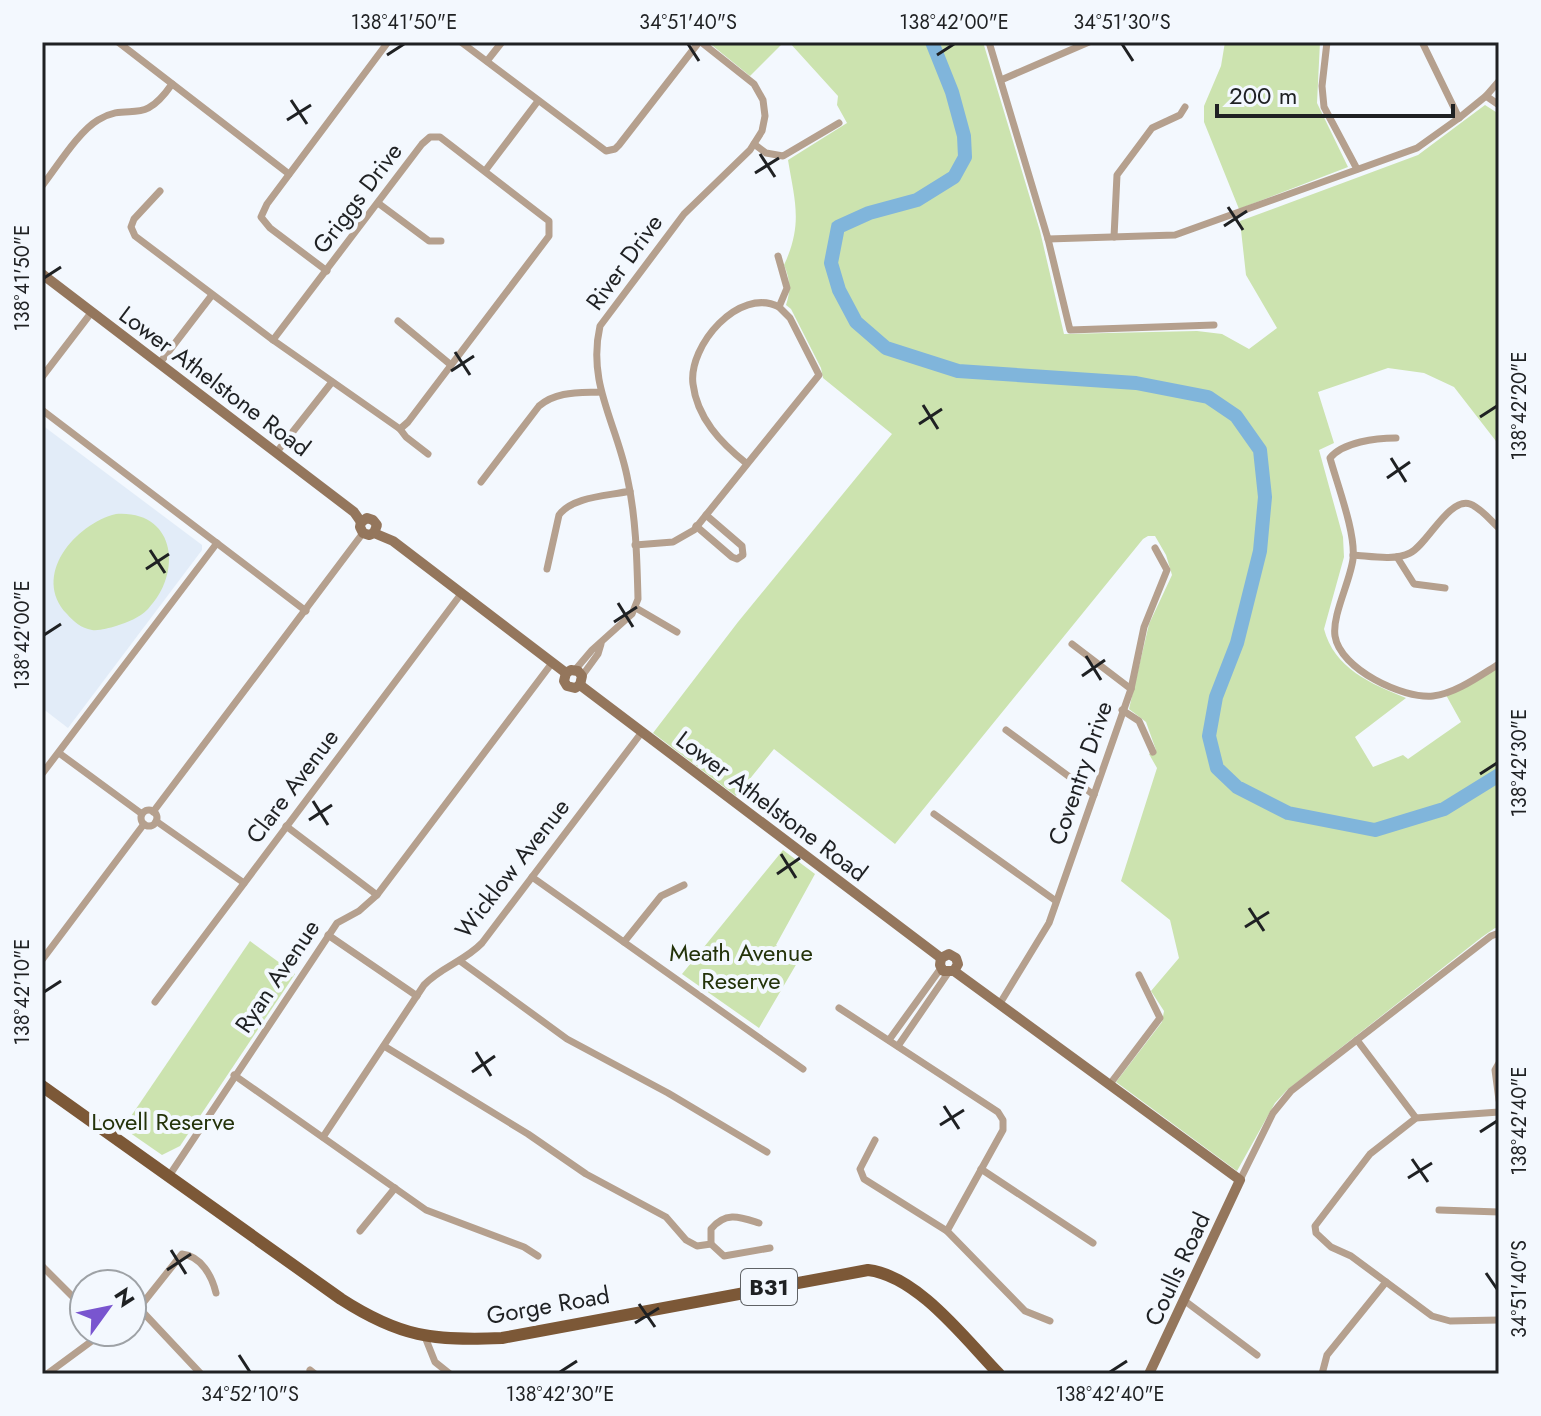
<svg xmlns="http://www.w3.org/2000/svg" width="1541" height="1416" viewBox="0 0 1541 1416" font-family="Jost,sans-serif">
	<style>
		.built { fill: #e2ecf8 }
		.green { fill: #cce3af }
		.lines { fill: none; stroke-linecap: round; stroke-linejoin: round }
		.river { stroke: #80b5db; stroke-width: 14 }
		.street { stroke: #b5a08e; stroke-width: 7 }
		.secondary { stroke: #94765c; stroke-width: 10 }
		.primary { stroke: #7c5837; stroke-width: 12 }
		.ticks { fill: none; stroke: #1f2123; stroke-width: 3 }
		.labels { text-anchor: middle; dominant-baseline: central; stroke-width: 8; stroke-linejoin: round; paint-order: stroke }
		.shield { fill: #f3f8fe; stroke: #5f6265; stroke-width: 2 }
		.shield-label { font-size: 22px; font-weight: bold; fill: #1f2123 }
		.street-label { font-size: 24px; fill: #1f2123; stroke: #f3f8fe }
		.park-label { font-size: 24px; fill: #24330a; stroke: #f3f8fe }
		.neatline { fill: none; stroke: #1f2123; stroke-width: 3 }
		.ticks-label { font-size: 20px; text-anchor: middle; fill: #1f2123 }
	</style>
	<rect width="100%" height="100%" fill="#f3f8fe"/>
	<polygon class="built" points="42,425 202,545 202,550 68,728 42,708"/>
	<g class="green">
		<polygon points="708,42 784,42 750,76"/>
		<path d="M789,42H983L1040,231L1064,334L1197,331L1222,334L1249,349L1277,328L1246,275L1240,221L1418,155L1485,105L1499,114V445L1454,387L1424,373L1388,368L1318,392L1334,443L1319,450L1343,537L1344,557L1324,629C1334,668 1371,684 1406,698L1355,737L1373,767L1403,755L1408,759L1461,722L1446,695L1499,666V928H1495L1482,937L1287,1090L1275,1103L1237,1171L1116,1082L1162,1022L1164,1011L1151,991L1179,958L1170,920L1121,881L1157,768L1149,754L1156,750L1146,722L1129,709L1149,624L1172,575L1166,555L1155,536H1148L1143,539L895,844L774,749L736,796L653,733L738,622L892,434L823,378L821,368L791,309L786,305C791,290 790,279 784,265C803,224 795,202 788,160L847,123L837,105L838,96Z"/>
		<polygon points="1225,42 1320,42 1317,103 1348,167 1239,209 1204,122 1204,106 1221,66"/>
		<path d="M116,514C176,510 183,573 148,609C139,618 128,622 116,626C109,628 99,631 92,630C81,628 74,622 67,614C31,576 75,524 116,514Z"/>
		<polygon points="783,850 815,874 776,945 797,963 759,1028 682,974"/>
		<polygon points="250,941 295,974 180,1146 162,1155 123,1128"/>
	</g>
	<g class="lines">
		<polyline class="river" points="932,42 952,92 964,136 965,157 954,177 917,200 869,213 838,227 831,263 839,290 856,322 886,348 958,371 1136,383 1208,397 1236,416 1260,450 1265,497 1260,551 1237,643 1216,697 1209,736 1217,768 1237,787 1288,813 1375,830 1444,809 1499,775"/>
		<g class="street">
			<polyline points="118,42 289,174"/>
			<polyline points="461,42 606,151 615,149 619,145 699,42"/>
			<polyline points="989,42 1048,239 1070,330 1214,325"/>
			<polyline points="1327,42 1322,86 1324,107 1357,169"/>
			<polyline points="1422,42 1459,118"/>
			<polyline points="487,61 502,42"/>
			<polyline points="1001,80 1089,42"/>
			<polyline points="1486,96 1499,105"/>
			<polyline points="754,144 766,153 783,156 839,123"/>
			<polyline points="485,171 538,101"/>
			<path d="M42,186C57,167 78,132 98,120C131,100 141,129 172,84"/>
			<polyline points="160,191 134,219 131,227 135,236 273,340 400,429 406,437 428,454"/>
			<polyline points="378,203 429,241 441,241"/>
			<polyline points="1114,237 1117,175 1152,128 1180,115 1185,107"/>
			<polyline points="1048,239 1175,235 1417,148 1459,118 1486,96 1499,81"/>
			<polyline points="327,271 270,228 261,217 267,204 388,42"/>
			<polyline points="398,321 451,365"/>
			<polyline points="273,340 422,144 430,137 440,137 545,218 549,221 549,236 408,422 400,429"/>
			<polyline points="159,364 212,295"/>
			<polyline points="42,377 91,313"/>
			<polyline points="42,410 306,611"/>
			<path d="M1396,438C1376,438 1343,442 1330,458C1337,484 1356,533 1353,559C1350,582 1332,615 1335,636C1340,669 1403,699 1433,696C1455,694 1481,675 1499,664"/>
			<polyline points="276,453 332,382"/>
			<path d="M746,463C721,443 697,418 693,384C688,346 739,286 779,307"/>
			<path d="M481,482L539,406C557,391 578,393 601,392"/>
			<polyline points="696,526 732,557 737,559 743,555 742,546 706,515"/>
			<polyline points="635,545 673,542 694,530 819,375 790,318 779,307 787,288 778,256"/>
			<path d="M1353,555C1370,556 1394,561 1410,553C1427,545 1449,497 1470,504C1481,508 1491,521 1499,528"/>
			<polyline points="1397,557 1414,584 1445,588"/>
			<path d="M547,569L559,515C573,496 609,496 630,491"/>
			<polyline points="636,608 677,632"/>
			<polyline points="1072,644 1131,689"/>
			<path d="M575,670L592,650L632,614L638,599C637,559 636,516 627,476C616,422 587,383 600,326L684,214L750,150L762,131L765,116L763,100L754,84L701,42"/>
			<polyline points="582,676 598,654 601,644"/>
			<polyline points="1122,710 1139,721 1153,752"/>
			<polyline points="1006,730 1094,795"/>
			<polyline points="59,753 142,814"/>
			<polyline points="42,774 217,543"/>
			<circle cx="149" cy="818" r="8"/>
			<polyline points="153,812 363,533"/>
			<polyline points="934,814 1056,901"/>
			<polyline points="156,821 244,883"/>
			<polyline points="286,826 377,895"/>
			<polyline points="532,877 803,1069"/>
			<polyline points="328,935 417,996"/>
			<polyline points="624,942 661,896 684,885"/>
			<polyline points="42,960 144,824"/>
			<polyline points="460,961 567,1039 668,1093 767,1152"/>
			<polyline points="155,1002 461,594"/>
			<polyline points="999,1005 1049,923 1131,689 1144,627 1167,570 1155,548"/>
			<polyline points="839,1008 998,1112 1003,1120 1003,1130 947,1231"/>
			<polyline points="889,1040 941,968"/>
			<polyline points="1357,1040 1416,1118"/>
			<path d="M384,1046L528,1134L586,1174L666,1217L686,1240L697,1246L711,1244V1229C726,1211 740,1217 759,1223"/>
			<polyline points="898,1046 948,973"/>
			<polyline points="1499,1063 1495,1070 1499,1100"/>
			<polyline points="234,1075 426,1210 524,1247 538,1256"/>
			<polyline points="1110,1084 1160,1018 1139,975"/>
			<polyline points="1499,1112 1416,1118 1370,1154 1315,1226 1316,1233 1331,1247 1351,1256 1432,1316 1450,1321 1499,1320"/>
			<path d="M323,1137L424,985C441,967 465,961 482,943L642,732"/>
			<polyline points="875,1140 860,1169 864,1179 947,1231 1025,1311 1050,1321"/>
			<polyline points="981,1169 1093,1243"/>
			<polyline points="169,1176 337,923 359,911 377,895 552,663"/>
			<polyline points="1240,1180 1273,1113 1291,1091 1491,936 1499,933"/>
			<polyline points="1439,1210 1499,1212"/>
			<polyline points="360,1231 395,1188"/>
			<polyline points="711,1244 724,1256 770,1248"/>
			<polyline points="42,1266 84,1308"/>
			<polyline points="1185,1301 1257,1355"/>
			<path d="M139,1308L182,1254C201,1256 212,1276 216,1293"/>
			<polyline points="132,1313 139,1308 201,1374"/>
			<polyline points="425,1337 435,1362 450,1374"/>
			<polyline points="310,1370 315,1374"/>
			<polyline points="47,1374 104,1332"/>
			<polyline points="1322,1374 1327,1355 1386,1282"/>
		</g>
		<g class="secondary">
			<polyline points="42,274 354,512 361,522"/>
			<polyline points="361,522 360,527 363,533 369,535 374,533 393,541 566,673"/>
			<polyline points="361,522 367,518 373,520 377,525 374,533"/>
			<polyline points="566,673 571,670 578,671 582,676 580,685"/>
			<polyline points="566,673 564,681 567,686 575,688 580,685"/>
			<polyline points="580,685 941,958"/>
			<polyline points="941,958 949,954 956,958 958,964 954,971"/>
			<polyline points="941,958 940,965 943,971 954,971"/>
			<polyline points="954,971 1240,1180 1149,1374"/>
		</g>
		<path class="primary" d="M42,1086L341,1299C400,1337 433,1341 502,1338L868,1270C918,1276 965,1339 999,1374"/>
	</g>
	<path class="ticks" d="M688,44L699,61M1122,44L1133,61M387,55L404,44M937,55L954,44M291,100L307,124M287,120L311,105M760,154L775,177M755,173L779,158M1228,207L1243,230M1224,226L1247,211M44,278L61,267M455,352L470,375M451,371L474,356M923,405L938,429M1480,417L1497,406M919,424L942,409M1391,458L1406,482M1387,478L1410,462M150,550L165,573M146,569L169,554M618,603L633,627M614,622L637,607M44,635L61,624M1086,656L1101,680M1082,676L1105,660M1480,774L1497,763M313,801L328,825M309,820L332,805M781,854L796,878M777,874L800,858M1249,908L1264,931M1245,927L1269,912M44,992L61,981M476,1052L491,1076M472,1072L495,1056M944,1106L959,1129M940,1125L964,1110M1480,1132L1497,1121M1412,1159L1428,1182M1408,1178L1432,1163M171,1250L186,1274M167,1270L191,1254M1486,1273L1497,1289M639,1304L655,1327M635,1323L659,1308M239,1355L250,1372M560,1372L577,1361M1110,1372L1127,1361"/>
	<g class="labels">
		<rect class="shield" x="741" y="1269" width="56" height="36" rx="6"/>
		<g class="shield-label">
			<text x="769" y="1287">B31</text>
		</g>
		<g class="street-label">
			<text transform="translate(357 198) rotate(-53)">Griggs Drive</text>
			<text transform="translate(624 262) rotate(-54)">River Drive</text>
			<text transform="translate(215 381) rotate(37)">Lower Athelstone Road</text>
			<text transform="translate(1080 773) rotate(-71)">Coventry Drive</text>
			<text transform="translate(292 786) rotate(-53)">Clare Avenue</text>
			<text transform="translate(772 806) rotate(37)">Lower Athelstone Road</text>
			<text transform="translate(512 868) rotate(-52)">Wicklow Avenue</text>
			<text transform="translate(277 976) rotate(-56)">Ryan Avenue</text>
			<text transform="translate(1177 1269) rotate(-65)">Coulls Road</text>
			<text transform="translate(548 1305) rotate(-10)">Gorge Road</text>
		</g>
		<g class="park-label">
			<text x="741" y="952">Meath Avenue<tspan x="741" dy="28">Reserve</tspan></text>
			<text x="163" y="1121">Lovell Reserve</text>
		</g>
	</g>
	<rect width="1541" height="1416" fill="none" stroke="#f3f8fe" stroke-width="88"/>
	<g transform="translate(108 1308) rotate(57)"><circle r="38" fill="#f3f8fe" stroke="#9ea2a6" stroke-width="2"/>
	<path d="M0-6L14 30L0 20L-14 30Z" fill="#7955cf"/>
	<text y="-12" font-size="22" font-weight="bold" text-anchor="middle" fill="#1f2123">N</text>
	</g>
	<path d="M1217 104v12h236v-12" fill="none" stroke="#1f2123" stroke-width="4"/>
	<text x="1229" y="104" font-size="24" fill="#1f2123" stroke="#f3f8fe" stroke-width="6" paint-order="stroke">200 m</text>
	<rect x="44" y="44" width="1453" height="1328" class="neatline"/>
	<g class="ticks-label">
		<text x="404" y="29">138°41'50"E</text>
		<text x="688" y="29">34°51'40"S</text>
		<text x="954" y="29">138°42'00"E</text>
		<text x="1122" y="29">34°51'30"S</text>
		<text transform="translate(22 278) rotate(-90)" y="7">138°41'50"E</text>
		<text transform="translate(1519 406) rotate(-90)" y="7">138°42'20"E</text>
		<text transform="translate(22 635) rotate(-90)" y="7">138°42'00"E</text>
		<text transform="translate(1519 763) rotate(-90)" y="7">138°42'30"E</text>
		<text transform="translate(22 992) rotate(-90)" y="7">138°42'10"E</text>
		<text transform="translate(1519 1121) rotate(-90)" y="7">138°42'40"E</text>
		<text transform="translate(1519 1289) rotate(-90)" y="7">34°51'40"S</text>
		<text x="250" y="1401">34°52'10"S</text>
		<text x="560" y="1401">138°42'30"E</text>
		<text x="1110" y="1401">138°42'40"E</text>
	</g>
</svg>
